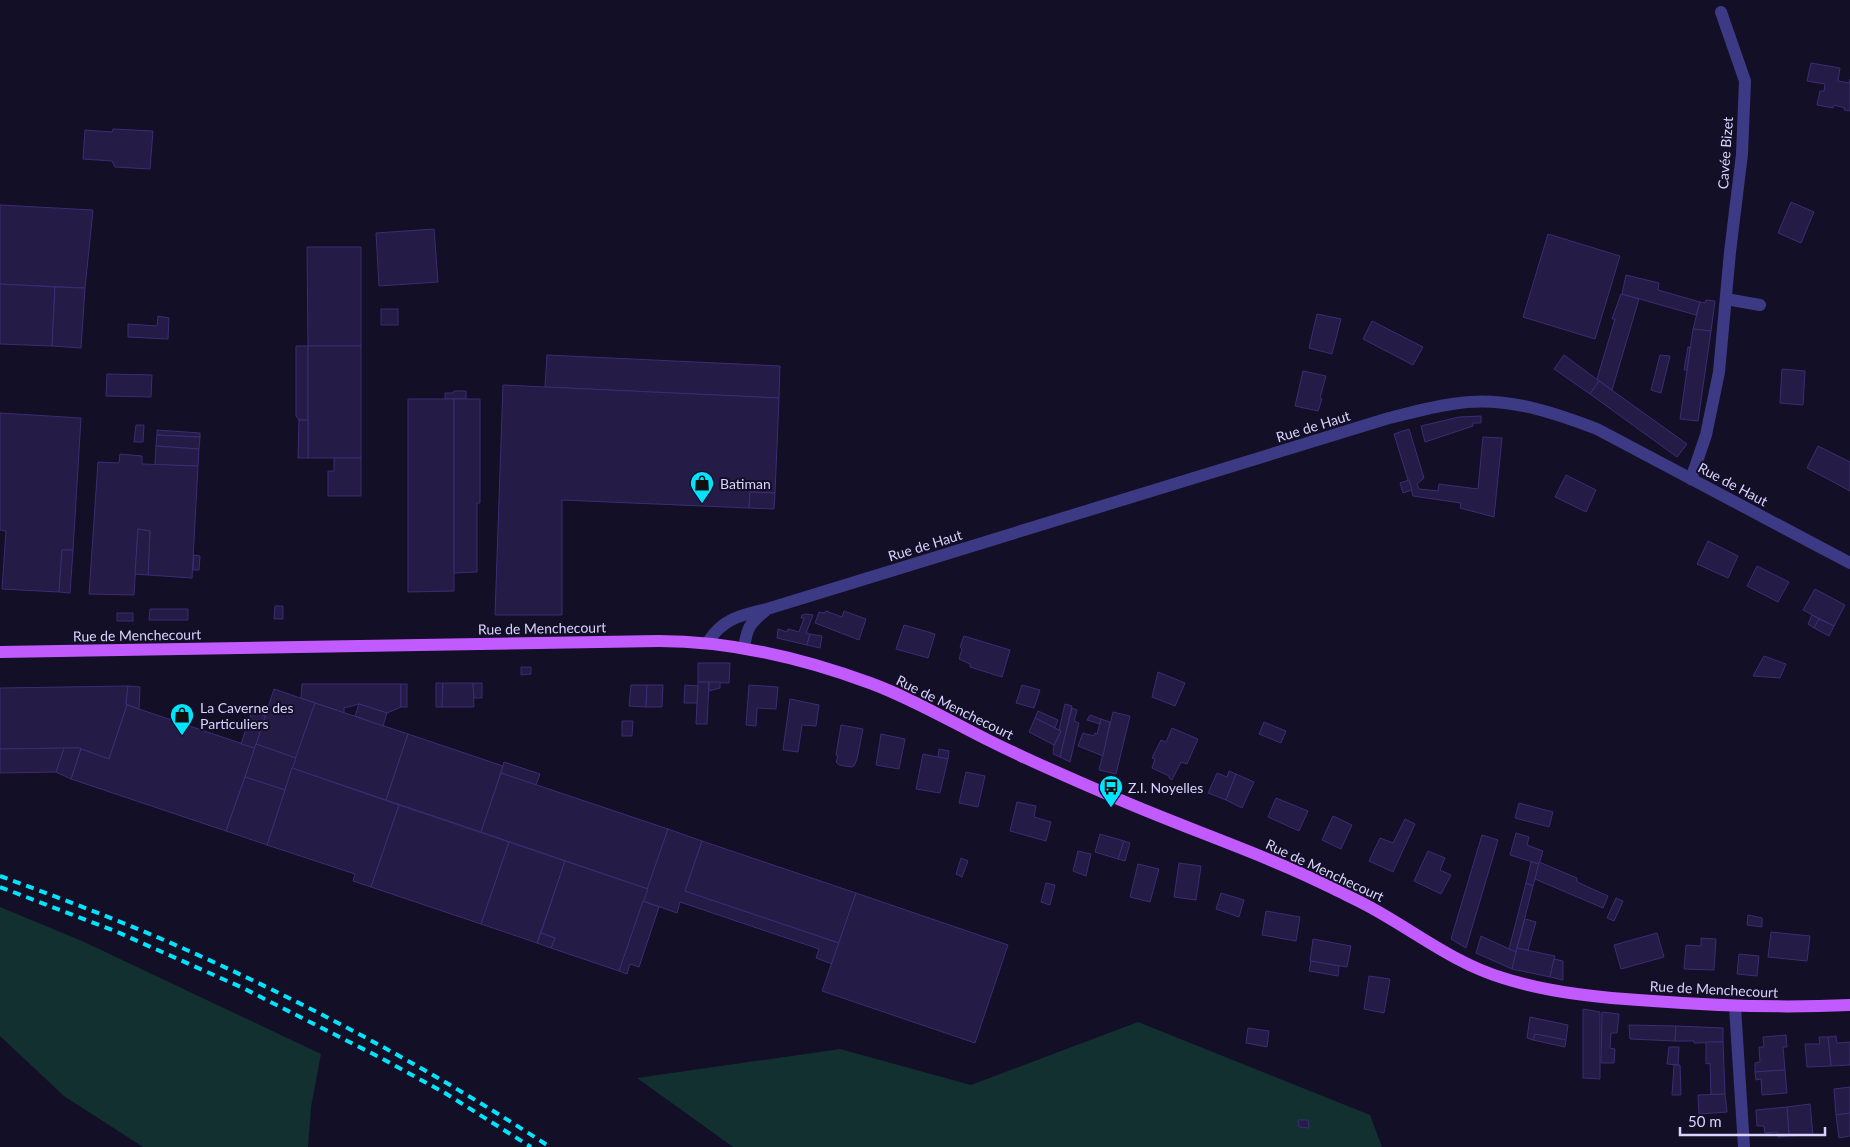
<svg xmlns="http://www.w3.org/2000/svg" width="1850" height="1147" viewBox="0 0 1850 1147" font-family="Lato,sans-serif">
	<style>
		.green { fill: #12302f }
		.building { fill: #241b47; stroke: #3b2d73 }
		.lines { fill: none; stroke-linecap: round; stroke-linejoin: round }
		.street { stroke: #3d3a85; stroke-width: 12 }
		.primary { stroke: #c25bff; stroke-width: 12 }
		.rail { stroke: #00e5ff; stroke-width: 4; stroke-dasharray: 8 6; stroke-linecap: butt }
		.labels { text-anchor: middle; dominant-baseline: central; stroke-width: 4; stroke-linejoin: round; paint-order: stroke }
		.street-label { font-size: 14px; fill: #d9d4ff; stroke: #130f26 }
		.poi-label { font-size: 14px; fill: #d9d4ff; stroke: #130f26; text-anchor: start }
	</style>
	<rect width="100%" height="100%" fill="#130f26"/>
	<g class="green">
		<polygon points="0,907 82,941 321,1054 311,1107 308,1147 143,1147 64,1096 0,1036"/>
		<polygon points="1138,1022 1370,1115 1382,1147 733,1147 637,1078 840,1049 971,1085"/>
	</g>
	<g class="building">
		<polygon points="1811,63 1840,68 1838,81 1849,83 1850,79 1850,111 1844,110 1845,108 1834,105 1833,108 1817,105 1820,91 1824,91 1825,84 1807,81"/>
		<polygon points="113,129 153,131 150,169 115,167 112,161 83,159 85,130 112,132"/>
		<polygon points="1791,202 1814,212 1801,243 1778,233"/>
		<polygon points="0,205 93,210 85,288 0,284"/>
		<polygon points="434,229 438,282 379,286 376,233"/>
		<polygon points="1548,234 1620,256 1595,339 1523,317"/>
		<polygon points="307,247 361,247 361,346 308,346"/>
		<polygon points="1626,275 1659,283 1658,290 1700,302 1696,315 1622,294"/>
		<polygon points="0,284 55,287 52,346 0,344"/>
		<polygon points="55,287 85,288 81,348 52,346"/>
		<polygon points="1621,294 1639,299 1612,390 1597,379 1615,319 1612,319"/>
		<polygon points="1706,300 1715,301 1711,331 1693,329 1700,302 1705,303"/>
		<rect x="381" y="309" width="17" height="16"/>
		<polygon points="1317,314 1341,319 1332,354 1309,348"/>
		<polygon points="158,316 169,318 168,339 128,337 128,324 157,326"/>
		<polygon points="1372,321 1423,347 1413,365 1363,339"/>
		<polygon points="1693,329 1711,331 1698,421 1680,419"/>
		<polygon points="296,346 308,346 308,420 299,420 296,416"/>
		<rect x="308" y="346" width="53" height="112"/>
		<polygon points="1688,347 1690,347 1687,370 1684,370"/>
		<polygon points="547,355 780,366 779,398 545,387"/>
		<polygon points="1564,355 1599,381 1590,394 1554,369"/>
		<polygon points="1660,355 1670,356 1661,393 1651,390"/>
		<polygon points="1782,369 1805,371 1803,405 1780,403"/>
		<polygon points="1303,371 1326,376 1320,398 1322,399 1318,411 1295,406"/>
		<polygon points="107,374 152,375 151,397 106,396"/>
		<polygon points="1599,381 1687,444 1677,457 1590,394"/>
		<polygon points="503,385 779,398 775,493 750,492 749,508 562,500 562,615 495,615"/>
		<polygon points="454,391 466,391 466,399 445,399 445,393 453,393"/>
		<polygon points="408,399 454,399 454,591 408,592"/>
		<polygon points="454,399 480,399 480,503 477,503 477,572 454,573"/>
		<polygon points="0,413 81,418 73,550 62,550 59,592 2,589 6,531 0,530"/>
		<polygon points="1481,416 1481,423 1473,423 1473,426 1425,442 1421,426 1459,417"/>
		<polygon points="299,420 308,420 308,458 298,458"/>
		<polygon points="136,425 144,425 143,442 134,442"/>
		<polygon points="1409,429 1424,478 1417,484 1419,489 1438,491 1439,484 1478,489 1483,437 1502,438 1494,517 1460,508 1461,503 1413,496 1394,434"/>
		<polygon points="157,430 200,433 200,437 157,435"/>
		<polygon points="157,435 200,437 199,449 156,446"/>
		<polygon points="156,446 199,449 198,466 155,465"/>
		<polygon points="1818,446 1850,462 1850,491 1807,468"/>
		<polygon points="120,454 142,456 142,464 198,466 192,578 148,575 150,531 138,529 134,595 89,594 98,462 119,463"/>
		<polygon points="334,458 361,458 361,496 328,496 328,471 334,471"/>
		<polygon points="1566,475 1596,490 1586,512 1555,497"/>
		<polygon points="1409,480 1412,490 1403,493 1400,483"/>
		<polygon points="750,492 775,493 774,509 749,508"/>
		<polygon points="138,529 150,531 148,575 135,574"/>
		<polygon points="1708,541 1738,556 1728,578 1697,564"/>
		<polygon points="62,550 73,550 70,593 59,592"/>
		<polygon points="194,555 200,556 199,570 193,570"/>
		<polygon points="1757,566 1789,582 1778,602 1747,586"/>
		<polygon points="1815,589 1845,605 1834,626 1803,610"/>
		<polygon points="275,606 283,606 283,619 274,619"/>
		<polygon points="150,609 188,609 188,620 149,620"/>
		<polygon points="826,611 842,617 844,611 866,619 859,640 815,623 819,612 824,613"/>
		<rect x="117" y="613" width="16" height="8"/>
		<polygon points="806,614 813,615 806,633 810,634 807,645 777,638 778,629 787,632 788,629 799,632 804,618 801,618 802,615"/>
		<polygon points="1812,615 1819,619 1814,628 1808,624"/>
		<polygon points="1819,619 1834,626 1829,636 1814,628"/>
		<polygon points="904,625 935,634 928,658 896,649"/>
		<polygon points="810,634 822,636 820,648 807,645"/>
		<polygon points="964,636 1010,650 1002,677 970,667 970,664 959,659 962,649 960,647"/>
		<polygon points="1764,656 1786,664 1780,678 1753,676"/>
		<polygon points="698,663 730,663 729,683 698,682"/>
		<polygon points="521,667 531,667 531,674 521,675"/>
		<polygon points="1158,672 1185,683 1175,706 1152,697"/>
		<polygon points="698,682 709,682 707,724 696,724"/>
		<polygon points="709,682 720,682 720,688 709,691"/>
		<polygon points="436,683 443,683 442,707 436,707"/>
		<polygon points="443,683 473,683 474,707 442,707"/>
		<polygon points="473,683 482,683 482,698 474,698"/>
		<polygon points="302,684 401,684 401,707 387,713 359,704 344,708 344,713 301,698"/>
		<rect x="401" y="684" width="6" height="23"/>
		<polygon points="631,685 647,685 646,707 629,706"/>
		<polygon points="647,685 663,685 662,707 646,707"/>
		<polygon points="685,685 698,686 697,703 684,703"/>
		<polygon points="749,685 778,687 776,709 757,708 756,726 746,725"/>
		<polygon points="1022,685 1040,690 1034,708 1016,703"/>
		<polygon points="128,686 126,704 127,705 109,759 81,749 81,748 0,749 0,688"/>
		<polygon points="128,686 140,687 139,709 126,704"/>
		<polygon points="274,689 315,703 296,758 256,744"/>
		<polygon points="790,699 819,705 816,726 802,725 798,752 783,750"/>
		<polygon points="315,703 408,734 386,800 292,768"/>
		<polygon points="359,704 387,713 383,726 355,716"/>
		<polygon points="1065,704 1072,706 1060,757 1053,754 1054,745 1061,731 1059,730"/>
		<polygon points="127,705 255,748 226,831 71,779 81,749 109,759"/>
		<polygon points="1072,708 1077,710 1074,721 1079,723 1070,762 1060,757"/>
		<polygon points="252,711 265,716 255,748 241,744"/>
		<polygon points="1038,711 1058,720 1055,728 1035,718"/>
		<polygon points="1113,712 1130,716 1116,774 1099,770"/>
		<polygon points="1090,715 1101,719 1100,724 1087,720"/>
		<polygon points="1035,718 1061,731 1054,745 1029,732"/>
		<polygon points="1101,719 1110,722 1103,756 1078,746 1083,733 1094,736 1095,733 1097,734"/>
		<polygon points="622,721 633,721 632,736 622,736"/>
		<polygon points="1264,722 1286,731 1281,743 1259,734"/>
		<polygon points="841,725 863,729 857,759 854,766 851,767 839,765 836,762 838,756 836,755"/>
		<polygon points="1172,728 1198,739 1187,764 1181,762 1172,780 1169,778 1169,776 1152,768 1155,759 1152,758 1161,740 1166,742"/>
		<polygon points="408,734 503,766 481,832 386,800"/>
		<polygon points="881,734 905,739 899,769 876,765"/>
		<polygon points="256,744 296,758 285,790 245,777"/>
		<polygon points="64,748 81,748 71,779 56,772"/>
		<polygon points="64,748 56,772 0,773 0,749"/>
		<polygon points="939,749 949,751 948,759 938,757"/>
		<polygon points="923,754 948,759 940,793 916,789"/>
		<polygon points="504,762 540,774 536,785 501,773"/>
		<polygon points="292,768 399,805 371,887 353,881 355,874 267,845"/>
		<polygon points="1229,771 1236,774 1226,800 1208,793 1217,773 1227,777"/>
		<polygon points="966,772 985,776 978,807 959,803"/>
		<polygon points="501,773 668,829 648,889 481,832"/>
		<polygon points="1236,774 1254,782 1242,808 1226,800"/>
		<polygon points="245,777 285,790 267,845 226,831"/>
		<polygon points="1276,798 1308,811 1299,831 1268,817"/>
		<polygon points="1017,802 1036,806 1034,817 1051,822 1046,841 1010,831"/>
		<polygon points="1519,803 1553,812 1549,827 1515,818"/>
		<polygon points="399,805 509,842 481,924 371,887"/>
		<polygon points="1333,816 1352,825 1341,849 1322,840"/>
		<polygon points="1405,819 1415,824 1393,872 1369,861 1380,838 1393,843"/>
		<polygon points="668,829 702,841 685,891 839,943 832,964 816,958 819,949 680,902 677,913 643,901"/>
		<polygon points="1516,833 1529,837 1527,845 1543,851 1539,864 1510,855"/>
		<polygon points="1100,834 1124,841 1118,859 1095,852"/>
		<polygon points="1482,835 1498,840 1466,948 1451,939"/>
		<polygon points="702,841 856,893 839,943 685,891"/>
		<polygon points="1124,841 1130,843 1125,861 1118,859"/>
		<polygon points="509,842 565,861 537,943 481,924"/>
		<polygon points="1078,851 1091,854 1086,876 1073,871"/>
		<polygon points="1428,851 1445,858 1440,870 1451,875 1441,894 1414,881"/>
		<polygon points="961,858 968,861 962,877 956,874"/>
		<polygon points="565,861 648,889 619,971 551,948 555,938 541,933"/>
		<polygon points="1531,862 1539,864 1533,886 1526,883"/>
		<polygon points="1539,862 1577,878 1577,882 1608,896 1603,908 1535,879"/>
		<polygon points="1179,863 1201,866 1196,900 1174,897"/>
		<polygon points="1138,864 1159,869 1150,902 1130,897"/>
		<polygon points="1046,883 1055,885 1050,905 1041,902"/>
		<polygon points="1526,883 1533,886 1516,952 1509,949"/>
		<polygon points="856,893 1008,945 975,1043 822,991"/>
		<polygon points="1221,893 1244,900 1239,917 1216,909"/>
		<polygon points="1616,898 1623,901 1614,921 1607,918"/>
		<polygon points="643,901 659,907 639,967 630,964 627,974 619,971"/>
		<polygon points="1266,911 1300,917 1296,941 1262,935"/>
		<polygon points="1748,915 1762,918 1762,927 1747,925"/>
		<polygon points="1525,919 1536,922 1528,950 1517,948"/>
		<polygon points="1771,932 1810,936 1807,961 1768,957"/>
		<polygon points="541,933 555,938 551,948 537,943"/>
		<polygon points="1657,933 1664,957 1621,969 1614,945"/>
		<polygon points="1481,936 1516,952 1512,969 1476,953"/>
		<polygon points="1701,938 1716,939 1714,970 1684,969 1686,945 1701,946"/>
		<polygon points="1313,939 1351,946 1347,967 1310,961"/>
		<polygon points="1517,948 1555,956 1550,977 1512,969"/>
		<polygon points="1739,954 1759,956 1757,976 1737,974"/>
		<polygon points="1554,959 1563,961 1563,980 1550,977"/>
		<polygon points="1311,961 1339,966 1338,976 1309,971"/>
		<polygon points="1369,976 1390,979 1384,1013 1364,1009"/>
		<polygon points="1583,1009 1600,1012 1600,1079 1583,1078"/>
		<polygon points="1602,1012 1619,1014 1617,1033 1611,1033 1610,1048 1615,1049 1614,1063 1601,1063"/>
		<polygon points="1530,1017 1568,1025 1566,1040 1535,1034 1533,1040 1527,1038"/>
		<polygon points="1629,1025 1676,1026 1675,1041 1630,1039"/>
		<polygon points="1676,1026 1723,1028 1723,1042 1694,1043 1694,1041 1675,1041"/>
		<polygon points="1248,1028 1269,1031 1267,1047 1246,1043"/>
		<polygon points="1535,1034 1566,1040 1565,1047 1533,1040"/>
		<polygon points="1786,1035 1787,1047 1783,1047 1785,1070 1755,1072 1755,1063 1760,1062 1759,1047 1764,1047 1763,1037"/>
		<polygon points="1836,1036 1837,1043 1850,1042 1850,1065 1831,1066 1828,1037"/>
		<polygon points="1819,1037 1828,1037 1831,1066 1807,1067 1805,1044 1820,1044"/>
		<polygon points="1706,1042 1723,1042 1725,1094 1711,1095 1710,1063 1706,1064"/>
		<polygon points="1669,1047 1679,1047 1678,1065 1667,1064"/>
		<polygon points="1674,1065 1680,1065 1681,1095 1672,1095"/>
		<polygon points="1785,1070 1787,1093 1762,1095 1761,1079 1756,1080 1755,1072"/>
		<polygon points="1850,1087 1850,1113 1836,1115 1834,1089"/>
		<polygon points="1725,1094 1727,1112 1699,1114 1698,1095"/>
		<polygon points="1810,1104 1813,1135 1789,1136 1787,1107"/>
		<polygon points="1787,1107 1789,1136 1778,1137 1777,1132 1765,1133 1764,1126 1757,1126 1756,1110"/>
		<polygon points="1850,1113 1850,1136 1839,1138 1836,1115"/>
		<polygon points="1298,1120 1308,1120 1309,1128 1299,1127"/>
	</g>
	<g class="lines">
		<g class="street">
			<polyline points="1726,299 1760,305"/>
			<polyline points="1691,479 1706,435 1719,372 1730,252 1742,154 1745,81 1721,12"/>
			<path d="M708,642C722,619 741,615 767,609L1389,418C1410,413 1431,407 1452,404C1502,395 1550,411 1597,429L1850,563"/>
			<path d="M744,648C747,628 749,624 765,611"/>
			<polyline points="1735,1007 1744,1147"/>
		</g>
		<path class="primary" d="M0,652L659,641C731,641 802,658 870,683C911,698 950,721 990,741C1026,759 1063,775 1100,791C1177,826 1258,851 1334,889C1346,895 1357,900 1368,906C1413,930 1453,963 1503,978C1550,993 1603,998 1653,1001C1719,1006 1784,1008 1850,1005"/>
		<g class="rail">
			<path d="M0,876C60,898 121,921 180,947C307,1003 434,1071 550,1147"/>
			<polyline points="0,887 115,931 243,988 379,1057 445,1093 531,1147"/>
		</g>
	</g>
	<defs>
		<g id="shop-pin" transform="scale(1.25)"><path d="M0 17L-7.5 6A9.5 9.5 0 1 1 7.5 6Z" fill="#00e5ff" stroke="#130f26"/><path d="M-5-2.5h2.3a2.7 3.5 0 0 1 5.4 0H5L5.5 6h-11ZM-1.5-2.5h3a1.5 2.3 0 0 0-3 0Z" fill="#111"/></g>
		<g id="bus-pin" transform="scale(1.25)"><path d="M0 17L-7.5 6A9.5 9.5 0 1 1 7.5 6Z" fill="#00e5ff" stroke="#130f26"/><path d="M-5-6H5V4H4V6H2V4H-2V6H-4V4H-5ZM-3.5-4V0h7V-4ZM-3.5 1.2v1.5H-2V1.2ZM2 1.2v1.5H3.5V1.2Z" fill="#111"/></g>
	</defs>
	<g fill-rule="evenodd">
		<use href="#shop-pin" x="702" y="483"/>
		<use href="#shop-pin" x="182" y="715"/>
		<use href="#bus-pin" x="1111" y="787"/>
	</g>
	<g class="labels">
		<g class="street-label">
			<text transform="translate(1725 153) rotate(-86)">Cavée Bizet</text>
			<text transform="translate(1313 426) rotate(-17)">Rue de Haut</text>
			<text transform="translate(1733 484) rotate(28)">Rue de Haut</text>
			<text transform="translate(925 545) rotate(-17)">Rue de Haut</text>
			<text transform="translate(542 628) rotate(-1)">Rue de Menchecourt</text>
			<text transform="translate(137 635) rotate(-1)">Rue de Menchecourt</text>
			<text transform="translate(955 707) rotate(26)">Rue de Menchecourt</text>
			<text transform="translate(1325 870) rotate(25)">Rue de Menchecourt</text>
			<text transform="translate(1714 989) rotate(3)">Rue de Menchecourt</text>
		</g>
		<g class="poi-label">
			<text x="720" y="483">Batiman</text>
			<text x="200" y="707">La Caverne des<tspan x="200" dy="16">Particuliers</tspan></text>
			<text x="1128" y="787">Z.I. Noyelles</text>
		</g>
	</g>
	<path d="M1680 1127v8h145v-8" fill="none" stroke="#d9d4ff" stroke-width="2.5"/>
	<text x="1688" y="1127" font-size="15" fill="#d9d4ff" stroke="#130f26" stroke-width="4" paint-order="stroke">50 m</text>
</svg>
